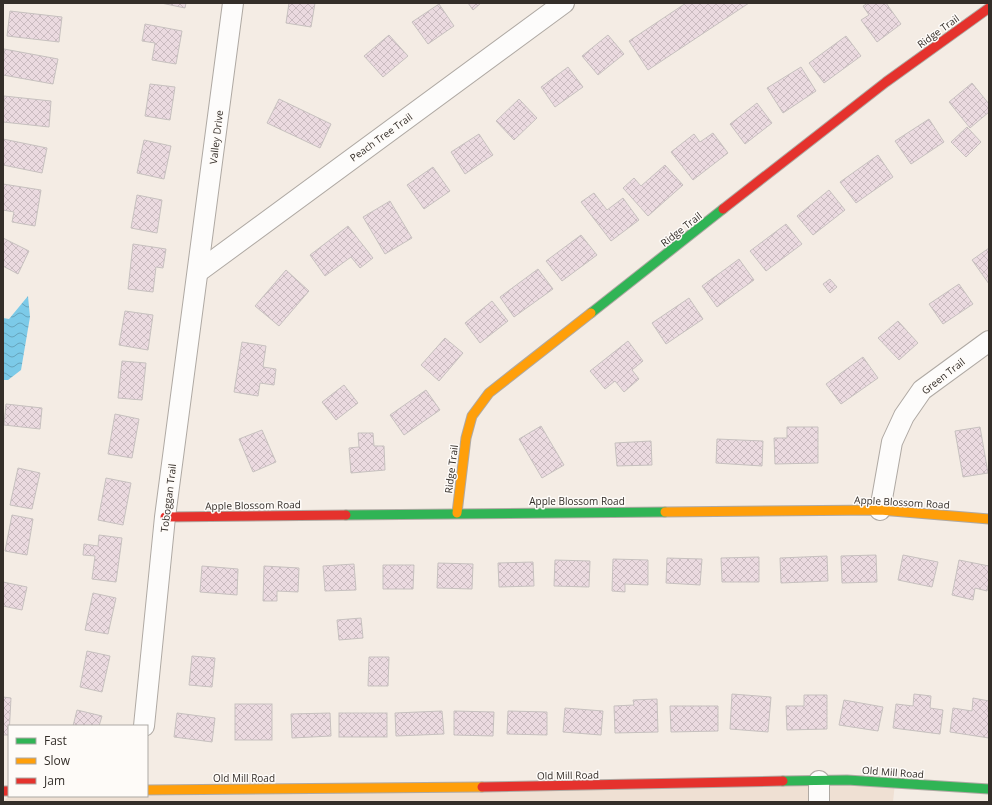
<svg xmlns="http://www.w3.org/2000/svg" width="992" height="805" viewBox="0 0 992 805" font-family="'Open Sans',sans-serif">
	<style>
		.built { fill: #efe0d3 }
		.water { fill: url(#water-waves) }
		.building { fill: url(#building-cross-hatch); stroke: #c7c1bf }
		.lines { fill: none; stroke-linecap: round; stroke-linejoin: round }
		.street-casing { stroke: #afa9a3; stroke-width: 22 }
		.fast-casing { stroke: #afa9a3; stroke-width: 11 }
		.slow-casing { stroke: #afa9a3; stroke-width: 11 }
		.jam-casing { stroke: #afa9a3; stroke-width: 11 }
		.street { stroke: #fdfcfb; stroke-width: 20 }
		.fast { stroke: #30b455; stroke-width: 9 }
		.slow { stroke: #ff9f0a; stroke-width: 9 }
		.jam { stroke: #e5322d; stroke-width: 9 }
		.labels { text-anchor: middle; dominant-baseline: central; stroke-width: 3; stroke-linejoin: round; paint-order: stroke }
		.street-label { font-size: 10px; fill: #342e29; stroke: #fefbf8 }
	</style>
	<defs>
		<pattern id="water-waves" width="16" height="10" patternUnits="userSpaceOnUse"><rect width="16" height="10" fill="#7ccae8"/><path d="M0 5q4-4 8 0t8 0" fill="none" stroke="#66a4bc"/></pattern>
		<pattern id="building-cross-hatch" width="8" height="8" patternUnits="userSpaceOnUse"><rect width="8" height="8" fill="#ebdae0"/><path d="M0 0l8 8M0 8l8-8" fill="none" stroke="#cabbc0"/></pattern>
	</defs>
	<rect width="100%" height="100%" fill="#f4ece4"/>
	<polygon class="built" points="895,783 893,802 3,802 9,796 147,796"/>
	<polygon class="water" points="28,296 30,317 21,370 8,380 3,380 3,318 9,319"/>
	<g class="building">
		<polygon points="161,3 186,3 185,8"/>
		<polygon points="289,3 315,3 311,27 286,23"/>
		<polygon points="468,3 481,3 473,10"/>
		<polygon points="686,3 749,3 648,70 629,41"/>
		<polygon points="868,3 886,3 901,24 877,42 861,20 869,15 863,6"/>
		<polygon points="439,4 454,26 428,44 412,22"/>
		<polygon points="10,11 62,17 59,42 7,36"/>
		<polygon points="145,24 182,31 176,64 152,60 155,43 142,41"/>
		<polygon points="389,35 408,56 383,77 364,56"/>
		<polygon points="608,35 624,54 598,75 582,56"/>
		<polygon points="846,36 861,56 824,83 809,63"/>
		<polygon points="4,49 58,59 53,84 3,75"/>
		<polygon points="568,67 583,87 555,107 541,87"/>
		<polygon points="801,67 816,91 783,113 767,88"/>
		<polygon points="972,83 989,104 989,112 970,128 949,102"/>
		<polygon points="150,84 175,87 170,120 145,116"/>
		<polygon points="4,96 51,101 49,127 3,122"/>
		<polygon points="279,99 331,124 320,148 267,123"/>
		<polygon points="519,99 537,118 514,140 496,121"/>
		<polygon points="757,103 772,123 745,144 730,124"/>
		<polygon points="929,119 944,142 911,164 895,141"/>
		<polygon points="967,127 981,142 966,157 951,142"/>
		<polygon points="713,133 728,153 693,180 671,152 694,134 700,142"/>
		<polygon points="479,134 493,155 465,174 451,152"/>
		<polygon points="3,139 47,148 42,173 3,165"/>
		<polygon points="144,140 171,146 164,179 137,173"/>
		<polygon points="878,155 893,177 856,203 840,182"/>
		<polygon points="665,165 683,185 648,216 623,188 634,178 641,186"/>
		<polygon points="433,167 450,191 424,209 407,185"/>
		<polygon points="3,184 41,190 35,226 12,222 14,212 3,210"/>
		<polygon points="829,190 845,210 813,235 797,216"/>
		<polygon points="594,193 607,210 623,198 639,220 611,241 581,202"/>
		<polygon points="137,195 162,200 157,233 131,228"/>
		<polygon points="390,201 412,238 385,254 363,217"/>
		<polygon points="786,224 802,244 766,271 750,251"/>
		<polygon points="348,226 373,258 360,268 351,257 325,276 310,255"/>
		<polygon points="581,235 597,255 562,281 546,261"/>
		<polygon points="3,238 29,251 18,274 3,266"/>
		<polygon points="133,244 166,249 163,268 156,267 153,292 128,289"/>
		<polygon points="989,248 989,284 972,260"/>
		<polygon points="739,259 754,280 717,307 702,286"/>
		<polygon points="538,269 553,289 514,317 500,297"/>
		<polygon points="286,270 309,291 279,326 255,306"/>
		<polygon points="830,279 837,287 830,293 823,284"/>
		<polygon points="959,284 973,304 943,324 929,304"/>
		<polygon points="689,298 703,319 666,344 652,323"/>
		<polygon points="492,301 508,321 480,343 465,323"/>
		<polygon points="125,311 153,315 148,350 119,345"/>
		<polygon points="898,321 918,343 899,360 878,338"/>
		<polygon points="445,338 463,353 439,381 421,365"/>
		<polygon points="628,341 643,361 632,370 639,379 624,392 615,381 605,389 590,371"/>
		<polygon points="242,342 266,346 263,367 276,369 274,385 260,383 258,396 234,392"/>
		<polygon points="863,357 878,378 841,404 826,384"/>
		<polygon points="122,361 146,363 142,400 118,398"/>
		<polygon points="344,385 358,403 336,420 322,402"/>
		<polygon points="426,390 440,410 404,435 390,415"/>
		<polygon points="6,404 42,408 40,429 4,425"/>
		<polygon points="115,414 139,419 132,458 108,454"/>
		<polygon points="541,426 564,465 542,478 519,439"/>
		<polygon points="787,427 818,427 818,463 775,464 774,438 787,438"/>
		<polygon points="980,427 988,473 963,477 955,431"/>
		<polygon points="262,430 276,462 253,472 239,439"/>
		<polygon points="358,433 373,433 374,446 384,446 385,470 351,473 349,448 359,447"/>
		<polygon points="717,439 763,441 762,466 716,463"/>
		<polygon points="651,441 652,465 617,466 615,443"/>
		<polygon points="18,468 40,473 32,509 10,505"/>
		<polygon points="106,478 131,483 123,525 98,520"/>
		<polygon points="12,515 33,519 27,555 5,551"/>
		<polygon points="99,535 122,538 116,582 92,579 95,556 83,555 84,544 98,546"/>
		<polygon points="876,555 877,582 842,583 841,556"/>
		<polygon points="903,555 938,562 932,587 898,580"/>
		<polygon points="827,556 828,581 781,583 780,558"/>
		<polygon points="759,557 759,582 722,582 721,558"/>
		<polygon points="667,558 702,559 700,585 666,583"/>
		<polygon points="613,559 648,560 648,585 625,584 625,592 612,591"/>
		<polygon points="555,560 590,561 589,587 554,586"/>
		<polygon points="959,560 989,566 989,582 987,591 975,588 973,600 952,595"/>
		<polygon points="533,562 534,586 499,587 498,563"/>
		<polygon points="438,563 473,564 472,589 437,588"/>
		<polygon points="354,564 356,590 325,591 323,566"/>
		<polygon points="383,565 414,565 413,589 383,589"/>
		<polygon points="202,566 238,569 237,595 200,592"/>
		<polygon points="264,566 299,568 298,592 277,591 277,601 263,601"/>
		<polygon points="3,582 27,587 22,610 3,606"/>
		<polygon points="93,593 116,598 108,634 85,630"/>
		<polygon points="361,618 363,638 339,640 337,620"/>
		<polygon points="87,651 110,656 102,692 80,687"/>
		<polygon points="192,656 215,658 212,687 189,685"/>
		<polygon points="369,657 389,657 388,686 368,686"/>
		<polygon points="732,694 771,697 768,732 730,729"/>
		<polygon points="914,694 931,696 930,708 943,710 940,734 893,728 896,704 913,706"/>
		<polygon points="804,695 827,695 827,729 787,730 786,706 804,706"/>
		<polygon points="3,697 11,698 9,735 3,735"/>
		<polygon points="973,698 989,701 988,712 989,712 989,738 950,732 953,708 972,711"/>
		<polygon points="657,699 658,732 615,733 614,706 634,705 633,700"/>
		<polygon points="844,700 883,707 878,731 839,725"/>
		<rect x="235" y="704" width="37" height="36"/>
		<polygon points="670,706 718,706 718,731 671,732"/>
		<polygon points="565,708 603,711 601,735 563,732"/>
		<polygon points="77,710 102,716 99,726 73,726"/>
		<polygon points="442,711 444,734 396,736 395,713"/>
		<polygon points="454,711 494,712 493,736 454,735"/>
		<polygon points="508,711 547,712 547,735 507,734"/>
		<polygon points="177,713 215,718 212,742 174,737"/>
		<polygon points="330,713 331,736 292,738 291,714"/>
		<rect x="339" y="713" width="48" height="24"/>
	</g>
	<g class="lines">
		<g class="street-casing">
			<g id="street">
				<polyline points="198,272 564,3"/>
				<polyline points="880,510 892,442 904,416 922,390 989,341"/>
				<polyline points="144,726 165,517 233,3"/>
				<polyline points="819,802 819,781"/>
			</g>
		</g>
		<g class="fast-casing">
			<g id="fast">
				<polyline points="591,313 723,209"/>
				<polyline points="346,515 665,512"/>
				<polyline points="783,781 847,780 989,789"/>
			</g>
		</g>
		<g class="slow-casing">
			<g id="slow">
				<polyline points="665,512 880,510 989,519"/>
				<polyline points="457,513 466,438 472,416 489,393 591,313"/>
				<polyline points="147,790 482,787"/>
			</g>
		</g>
		<g class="jam-casing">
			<g id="jam">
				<polyline points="723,209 886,82 989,8"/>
				<polyline points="165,517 346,515"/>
				<polyline points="482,787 783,781"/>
				<polyline points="3,791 9,791"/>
			</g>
		</g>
		<use href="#street" class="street"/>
		<use href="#fast" class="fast"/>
		<use href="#slow" class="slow"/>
		<use href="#jam" class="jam"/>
	</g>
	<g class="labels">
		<g class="street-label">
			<text transform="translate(938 31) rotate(-36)">Ridge Trail</text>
			<text transform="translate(216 137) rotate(-83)">Valley Drive</text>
			<text transform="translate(381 137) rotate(-36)">Peach Tree Trail</text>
			<text transform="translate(681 229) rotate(-38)">Ridge Trail</text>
			<text transform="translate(943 376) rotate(-38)">Green Trail</text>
			<text transform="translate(451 469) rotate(-83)">Ridge Trail</text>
			<text transform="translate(168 498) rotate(-83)">Toboggan Trail</text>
			<text x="577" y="501">Apple Blossom Road</text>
			<text transform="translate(902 502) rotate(3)">Apple Blossom Road</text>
			<text transform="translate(253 505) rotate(-1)">Apple Blossom Road</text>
			<text transform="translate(893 772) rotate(4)">Old Mill Road</text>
			<text transform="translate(568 775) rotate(-1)">Old Mill Road</text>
			<text x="244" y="778">Old Mill Road</text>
		</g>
	</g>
	<rect width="992" height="805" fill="none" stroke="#342e29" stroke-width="8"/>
	<rect x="8" y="725" width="140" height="72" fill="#fefbf8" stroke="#ada9a5"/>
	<rect x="16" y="738" width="20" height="6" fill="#30b455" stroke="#ada9a5"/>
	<text x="44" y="745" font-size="12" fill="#342e29">Fast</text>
	<rect x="16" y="758" width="20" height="6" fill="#ff9f0a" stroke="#ada9a5"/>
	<text x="44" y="765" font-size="12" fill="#342e29">Slow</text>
	<rect x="16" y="778" width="20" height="6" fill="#e5322d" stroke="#ada9a5"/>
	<text x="44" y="785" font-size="12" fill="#342e29">Jam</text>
</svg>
